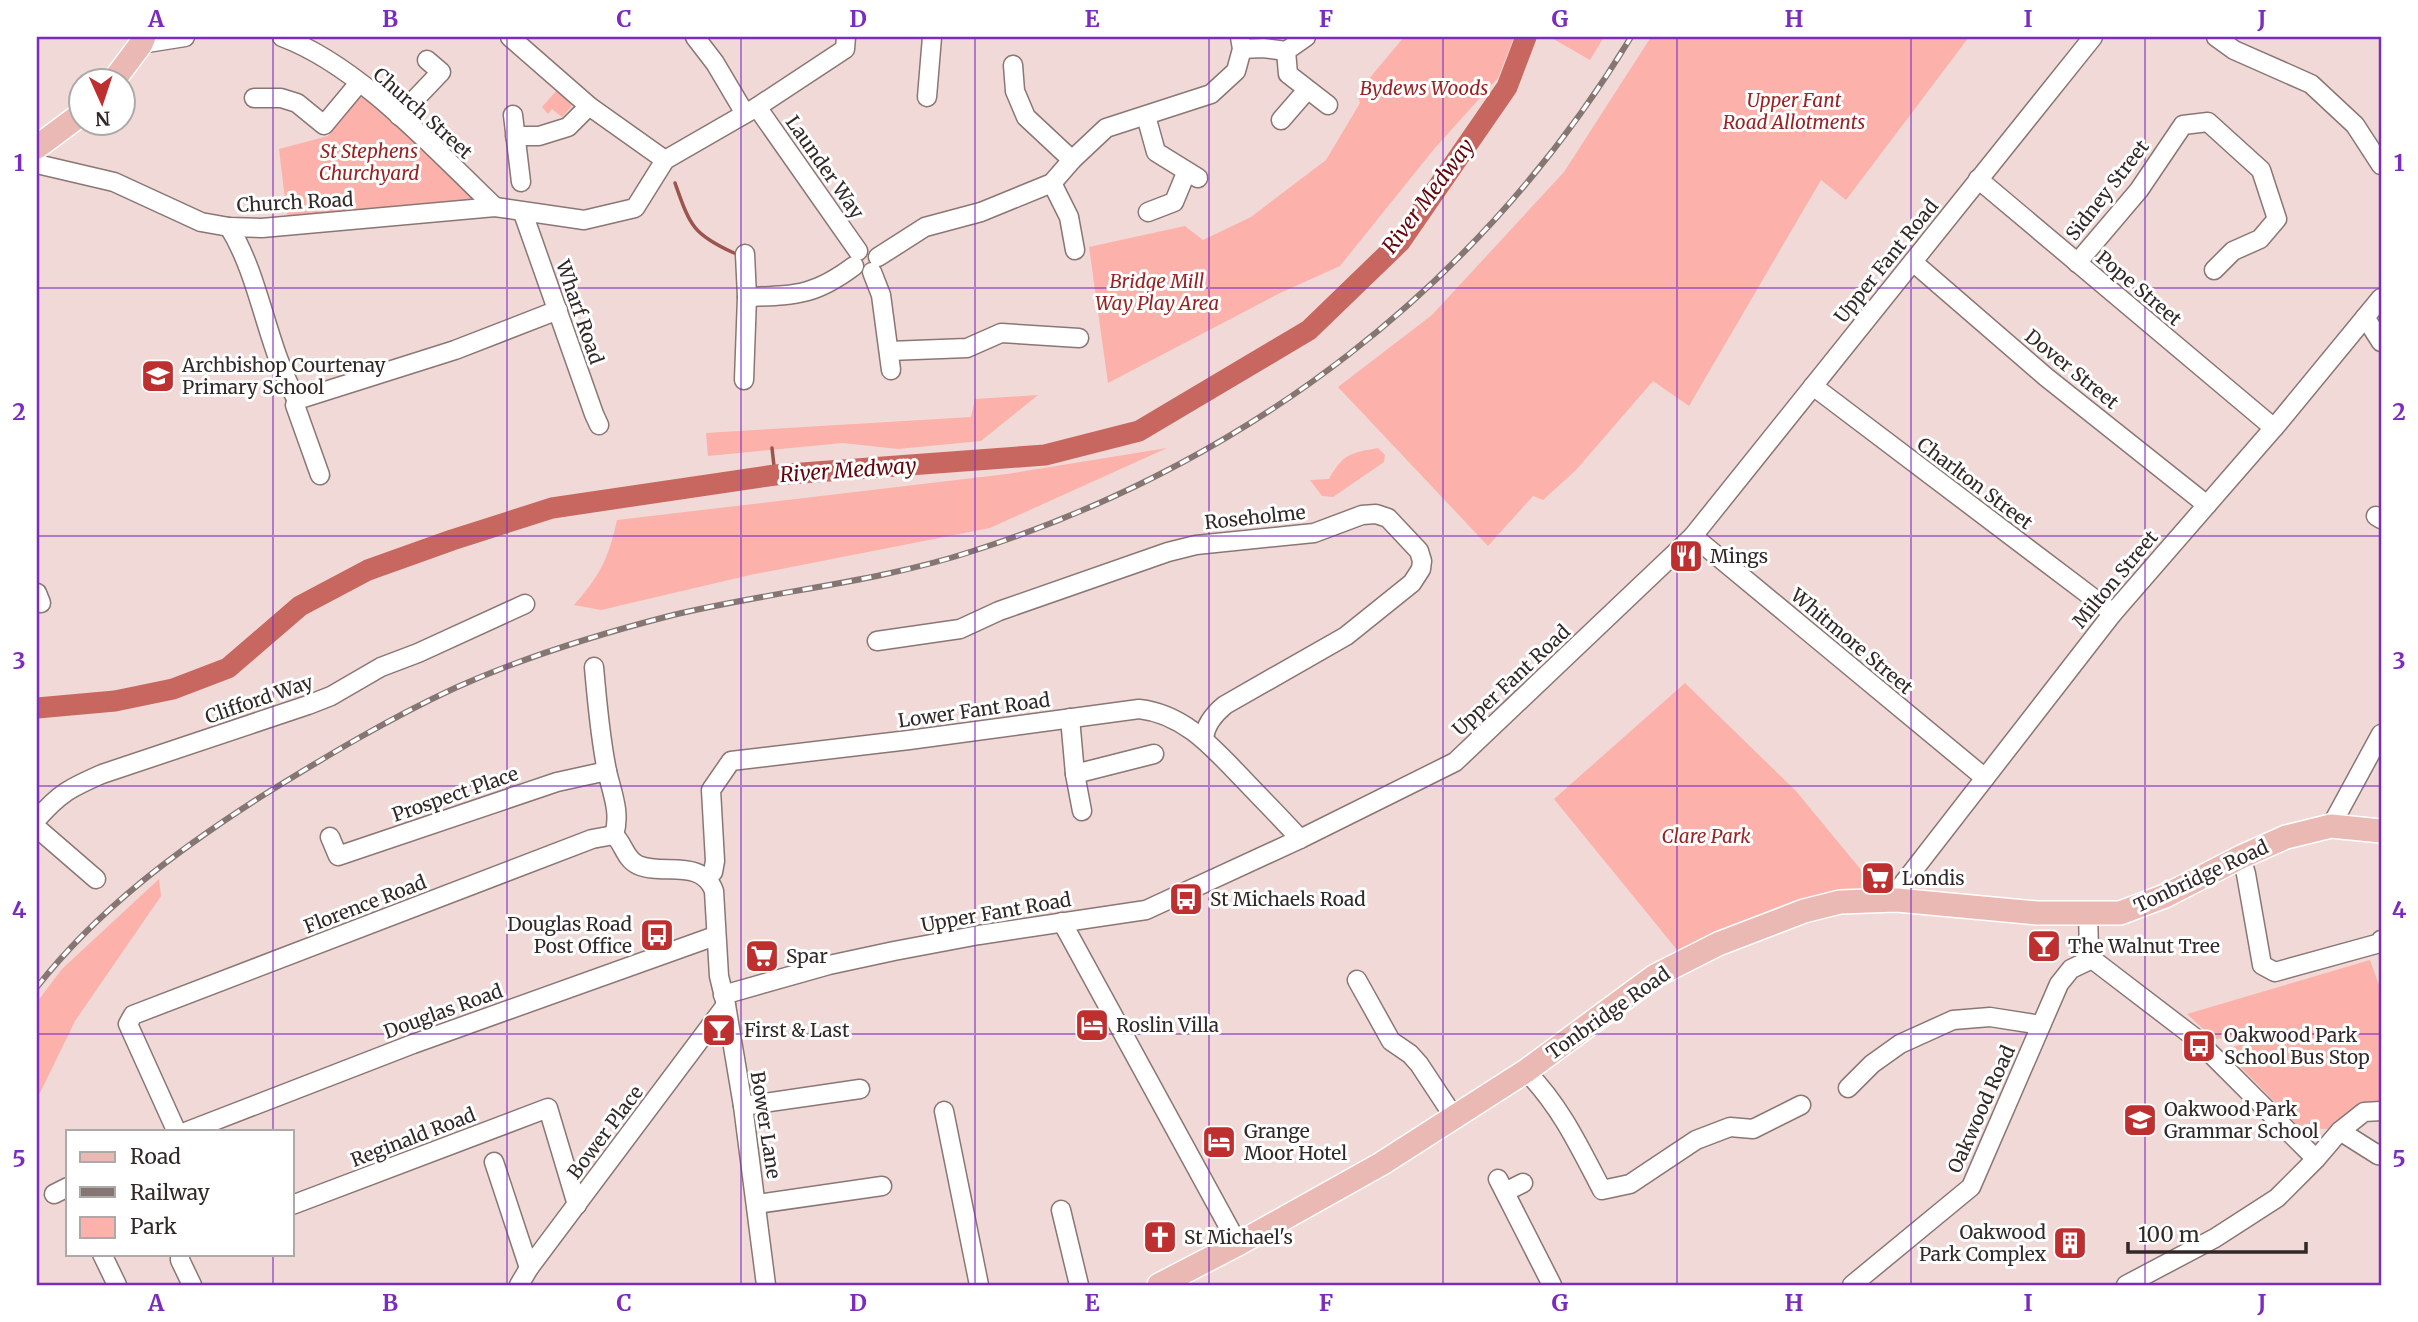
<svg xmlns="http://www.w3.org/2000/svg" width="2418" height="1322" viewBox="0 0 2418 1322" font-family="Merriweather,serif">
	<style>
		.green { fill: #fcb2aa }
		.lines { fill: none; stroke-linecap: round; stroke-linejoin: round }
		.stream { stroke: #9b544e; stroke-width: 3.5 }
		.river { stroke: #c8675f; stroke-width: 21 }
		.minor-casing { stroke: #8b7674; stroke-width: 21 }
		.major-casing { stroke: #fff; stroke-width: 26 }
		.minor { stroke: #fff; stroke-width: 18 }
		.major { stroke: #ebb9b4; stroke-width: 23 }
		.rail-casing { stroke: #857674; stroke-width: 6 }
		.rail { stroke: #fff; stroke-width: 3.5; stroke-dasharray: 10; stroke-linecap: butt }
		.grid { fill: none; stroke: #7b2cbf; stroke-width: 2; stroke-opacity: 0.55 }
		.labels { text-anchor: middle; dominant-baseline: central; stroke-width: 6; stroke-linejoin: round; paint-order: stroke }
		.park-label { font-size: 19px; font-style: italic; fill: #992223; stroke: #fff }
		.street-label { font-size: 19px; fill: #312827; stroke: #fff }
		.poi-label { font-size: 19px; fill: #312827; stroke: #fff; text-anchor: start }
		.water-label { font-size: 21px; font-style: italic; fill: #63050b; stroke: #fff }
		.neatline { fill: none; stroke: #7b2cbf; stroke-width: 2.5 }
		.grid-label { font-size: 23px; text-anchor: middle; font-weight: bold; fill: #7b2cbf }
	</style>
	<rect width="100%" height="100%" fill="#f0d9d6"/>
	<g class="green">
		<polygon points="1404,37 1514,37 1498,78 1434,149 1340,266 1280,293 1108,383 1089,247 1185,226 1203,240 1251,217 1326,160 1360,103 1357,93"/>
		<polygon points="1550,37 1604,37 1590,60"/>
		<polygon points="1651,37 1969,37 1846,200 1821,180 1689,406 1653,381 1576,470 1543,500 1533,496 1488,546 1338,387 1432,315 1564,172"/>
		<polygon points="557,90 571,104 571,107 562,117 552,109 548,114 542,107"/>
		<polygon points="364,93 475,197 469,201 287,216 279,149 328,136"/>
		<polygon points="1038,395 981,441 898,449 843,443 708,456 706,433 971,417 975,399"/>
		<path d="M1167,448L990,528L750,575L601,610L574,605C600,575 608,560 617,520L1007,474Z"/>
		<path d="M1378,448L1385,455L1384,462L1333,497L1322,496L1310,480L1329,479C1343,454 1350,453 1378,448Z"/>
		<polygon points="1685,683 1796,791 1871,882 1864,888 1751,920 1678,951 1554,799"/>
		<polygon points="159,879 161,896 75,1021 37,1099 37,1002 62,969"/>
		<polygon points="2370,960 2381,991 2381,1102 2368,1104 2346,1115 2329,1129 2300,1128 2231,1057 2230,1051 2235,1046 2240,1045 2237,1037 2214,1039 2187,1014"/>
	</g>
	<g class="lines">
		<g class="stream">
			<path d="M675,183C690,225 692,234 734,253"/>
			<polyline points="772,448 775,475"/>
		</g>
		<polyline class="river" points="37,708 115,701 173,689 228,668 300,606 368,570 452,540 552,508 775,475 1045,455 1139,431 1309,330 1400,242 1507,87 1526,37"/>
		<g class="minor-casing">
			<g id="minor">
				<path d="M282,37C360,66 435,150 495,207"/>
				<polyline points="510,37 589,106 665,160"/>
				<polyline points="695,37 715,63 744,112"/>
				<polyline points="2216,37 2234,50 2311,84 2355,125 2381,165"/>
				<polyline points="141,44 185,37"/>
				<polyline points="1242,49 1263,48 1286,51 1306,37"/>
				<polyline points="1286,51 1288,74 1328,105"/>
				<polyline points="1013,65 1015,91 1026,117 1072,160"/>
				<polyline points="927,97 932,37"/>
				<polyline points="254,98 281,98 297,103 324,125 359,83"/>
				<polyline points="757,107 858,251"/>
				<polyline points="513,115 521,182"/>
				<polyline points="399,116 441,72 427,60"/>
				<polyline points="1146,116 1156,152 1198,178"/>
				<polyline points="1281,120 1307,90"/>
				<polyline points="515,136 539,136 568,127 589,106"/>
				<polyline points="37,164 114,182 201,222 229,227 262,228 495,207 584,220 635,208 665,160 757,107 845,49 846,37"/>
				<polyline points="1978,179 2274,428"/>
				<polyline points="1052,183 1069,217 1075,250"/>
				<polyline points="1148,212 1174,202 1186,173"/>
				<polyline points="523,213 594,414 599,425"/>
				<path d="M229,227C261,279 266,346 297,400L455,350L558,310"/>
				<polyline points="878,257 925,227 981,212 1052,183 1072,160 1106,128 1211,94 1236,71 1242,49 1240,37"/>
				<polyline points="1913,262 2046,377 2207,505"/>
				<polyline points="2077,263 2139,190 2183,125 2208,122 2261,170 2277,219 2260,239 2233,251 2214,270"/>
				<polyline points="872,272 881,295 891,370"/>
				<path d="M747,297C796,295 814,296 854,266"/>
				<polyline points="2365,317 2381,342"/>
				<polyline points="889,351 967,348 1001,333 1079,338"/>
				<polyline points="744,380 747,297 745,254"/>
				<polyline points="1813,386 2113,613"/>
				<polyline points="297,400 295,405 320,475"/>
				<polyline points="2376,516 2381,519"/>
				<polyline points="1693,536 1985,778"/>
				<polyline points="37,593 41,603"/>
				<path d="M877,641L960,629L999,611L1168,552L1196,545L1314,533L1362,515L1376,514L1388,518L1419,551L1422,561L1421,569L1412,583L1346,636L1225,705C1214,714 1205,725 1204,739"/>
				<path d="M594,667C597,702 600,737 607,771C612,793 621,813 614,835"/>
				<polyline points="1070,718 1075,774 1082,811"/>
				<polyline points="1075,774 1154,754"/>
				<path d="M37,819C60,793 70,788 102,774L308,705L331,696L381,667L418,653L525,604"/>
				<polyline points="2331,826 2381,734"/>
				<polyline points="37,828 96,879"/>
				<path d="M614,835C624,844 625,859 638,865C662,876 702,858 714,891L719,976L726,1005L743,1106L766,1285"/>
				<polyline points="330,837 338,856 557,782 607,771"/>
				<polyline points="2241,857 2246,874 2262,965 2275,972 2380,943 2381,940"/>
				<path d="M707,879L713,872L715,861L711,790L731,761L909,740L1139,709C1185,714 1214,749 1244,780C1263,800 1282,819 1300,839"/>
				<polyline points="1897,900 1902,885 2113,613 2279,422 2381,298"/>
				<polyline points="2088,914 2089,950 2092,959 2194,1037 2316,1159"/>
				<polyline points="1062,922 1238,1244"/>
				<polyline points="1357,980 1391,1041 1410,1054 1419,1064 1454,1117"/>
				<polyline points="723,995 829,965 894,951 979,935 1146,910 1300,839 1455,762 1693,536 2093,37"/>
				<path d="M1526,1071C1561,1107 1579,1146 1602,1190L1630,1184L1696,1140L1730,1127L1753,1129L1801,1105"/>
				<polyline points="1848,1088 1872,1064 1900,1044 1953,1020 1990,1017 2041,1025"/>
				<polyline points="743,1106 860,1089"/>
				<polyline points="944,1111 979,1285"/>
				<polyline points="178,1131 175,1128 128,1024 133,1015 592,839 614,835"/>
				<polyline points="188,1131 413,1044 715,936"/>
				<polyline points="2340,1131 2378,1155 2381,1153"/>
				<polyline points="494,1162 529,1268"/>
				<polyline points="1498,1179 1552,1285"/>
				<polyline points="1505,1192 1523,1183"/>
				<polyline points="54,1194 68,1187"/>
				<polyline points="757,1204 882,1186"/>
				<polyline points="292,1205 548,1108 577,1205"/>
				<polyline points="1061,1210 1079,1285"/>
				<polyline points="102,1254 117,1285"/>
				<polyline points="180,1254 180,1260 192,1285"/>
				<polyline points="519,1285 529,1268 726,1005"/>
				<polyline points="1852,1285 1971,1187 2059,984 2071,969 2092,959"/>
				<polyline points="2126,1285 2215,1238 2277,1198 2316,1159 2340,1131 2364,1112 2381,1111"/>
			</g>
		</g>
		<g class="major-casing">
			<g id="major">
				<polyline points="114,80 141,44 144,37"/>
				<polyline points="37,147 80,115"/>
				<polyline points="1159,1285 1238,1244 1381,1164 1526,1071 1655,976 1718,944 1804,911 1840,902 1897,900 2037,913 2120,913 2165,896 2241,857 2286,837 2331,826 2381,831"/>
			</g>
		</g>
		<use href="#minor" class="minor"/>
		<use href="#major" class="major"/>
		<g class="rail-casing">
			<path id="rail" d="M37,987C98,909 179,849 262,796C325,757 388,719 455,688C524,657 599,634 673,615C773,591 875,583 973,551C1250,462 1480,286 1631,37"/>
		</g>
		<use href="#rail" class="rail"/>
	</g>
	<path class="grid" d="M273,37V1131M507,37V1285M741,37V1285M975,37V1285M1209,37V1285M1443,37V1285M1677,37V1285M1911,37V1285M2145,37V1285M37,288H2381M37,536H2381M37,786H2381M37,1034H2381M273,1254V1285"/>
	<defs>
		<g id="school-square" transform="scale(1.75)"><rect x="-9" y="-9" width="18" height="18" rx="4" fill="#be2f2f" stroke="#fff"/><path d="M0-5L7-2L0 1L-7-2ZM-4 1L0 2.5L4 1V4Q0 6-4 4Z" fill="#fff"/></g>
		<g id="restaurant-square" transform="scale(1.75)"><rect x="-9" y="-9" width="18" height="18" rx="4" fill="#be2f2f" stroke="#fff"/><path d="M-5-6h1v4h1v-4h1v4h1v-4h1v5L-1.5 .5V6h-2V.5L-5-1ZM5-6V6H3V1.5H1.5Q1.5-4 5-6Z" fill="#fff"/></g>
		<g id="supermarket-square" transform="scale(1.75)"><rect x="-9" y="-9" width="18" height="18" rx="4" fill="#be2f2f" stroke="#fff"/><path d="M-6-5.5h2.5l.6 2H6L4.5 2H-2.5L-4.4-4H-6ZM-1.5 3.2a1.3 1.3 0 1 0 .1 0ZM3 3.2a1.3 1.3 0 1 0 .1 0Z" fill="#fff"/></g>
		<g id="bus-square" transform="scale(1.75)"><rect x="-9" y="-9" width="18" height="18" rx="4" fill="#be2f2f" stroke="#fff"/><path d="M-5-6H5V4H4V6H2V4H-2V6H-4V4H-5ZM-3.5-4V0h7V-4ZM-3.5 1.2v1.5H-2V1.2ZM2 1.2v1.5H3.5V1.2Z" fill="#fff"/></g>
		<g id="bar-square" transform="scale(1.75)"><rect x="-9" y="-9" width="18" height="18" rx="4" fill="#be2f2f" stroke="#fff"/><path d="M-6-5H6L.8 .8V4.5H3.5V6h-7V4.5H-.8V.8Z" fill="#fff"/></g>
		<g id="hotel-square" transform="scale(1.75)"><rect x="-9" y="-9" width="18" height="18" rx="4" fill="#be2f2f" stroke="#fff"/><path d="M-6-4.5h1.5V1H6V5H4.5V3h-9V5H-6ZM-4 0a1.8 1.8 0 1 1 3.6 0ZM.5 0V-2.5h3Q6-2.5 6 0Z" fill="#fff"/></g>
		<g id="church-square" transform="scale(1.75)"><rect x="-9" y="-9" width="18" height="18" rx="4" fill="#be2f2f" stroke="#fff"/><path d="M-1.2-6h2.4v3.5h3.3v2.4h-3.3V6h-2.4V-.1h-3.3v-2.4h3.3Z" fill="#fff"/></g>
		<g id="building-square" transform="scale(1.75)"><rect x="-9" y="-9" width="18" height="18" rx="4" fill="#be2f2f" stroke="#fff"/><path d="M-4-6H4V6H1V3H-1V6H-4ZM-2.5-4.3h1.7v1.8h-1.7ZM.8-4.3h1.7v1.8H.8ZM-2.5-1h1.7V.8h-1.7ZM.8-1h1.7V.8H.8Z" fill="#fff"/></g>
	</defs>
	<g fill-rule="evenodd">
		<use href="#school-square" x="158" y="376"/>
		<use href="#restaurant-square" x="1686" y="556"/>
		<use href="#supermarket-square" x="1878" y="878"/>
		<use href="#bus-square" x="1186" y="899"/>
		<use href="#bus-square" x="657" y="935"/>
		<use href="#bar-square" x="2044" y="946"/>
		<use href="#supermarket-square" x="762" y="956"/>
		<use href="#hotel-square" x="1092" y="1025"/>
		<use href="#bar-square" x="719" y="1030"/>
		<use href="#bus-square" x="2199" y="1046"/>
		<use href="#school-square" x="2140" y="1120"/>
		<use href="#hotel-square" x="1219" y="1142"/>
		<use href="#church-square" x="1160" y="1237"/>
		<use href="#building-square" x="2070" y="1243"/>
	</g>
	<g class="labels">
		<g class="park-label">
			<text x="1424" y="88">Bydews Woods</text>
			<text x="1794" y="100">Upper Fant<tspan x="1794" dy="22">Road Allotments</tspan></text>
			<text x="369" y="151">St Stephens<tspan x="369" dy="22">Churchyard</tspan></text>
			<text x="1157" y="281">Bridge Mill<tspan x="1157" dy="22">Way Play Area</tspan></text>
			<text x="1706" y="836">Clare Park</text>
		</g>
		<g class="street-label">
			<text transform="translate(423 113) rotate(42)">Church Street</text>
			<text transform="translate(825 167) rotate(55)">Launder Way</text>
			<text transform="translate(2107 190) rotate(-52)">Sidney Street</text>
			<text transform="translate(295 202) rotate(-3)">Church Road</text>
			<text transform="translate(1886 261) rotate(-51)">Upper Fant Road</text>
			<text transform="translate(2139 288) rotate(40)">Pope Street</text>
			<text transform="translate(580 312) rotate(71)">Wharf Road</text>
			<text transform="translate(2072 369) rotate(39)">Dover Street</text>
			<text transform="translate(1975 483) rotate(37)">Charlton Street</text>
			<text transform="translate(1255 517) rotate(-6)">Roseholme</text>
			<text transform="translate(2115 579) rotate(-50)">Milton Street</text>
			<text transform="translate(1852 641) rotate(40)">Whitmore Street</text>
			<text transform="translate(1511 680) rotate(-43)">Upper Fant Road</text>
			<text transform="translate(259 699) rotate(-19)">Clifford Way</text>
			<text transform="translate(974 710) rotate(-8)">Lower Fant Road</text>
			<text transform="translate(455 794) rotate(-19)">Prospect Place</text>
			<text transform="translate(2201 876) rotate(-25)">Tonbridge Road</text>
			<text transform="translate(365 904) rotate(-21)">Florence Road</text>
			<text transform="translate(996 912) rotate(-10)">Upper Fant Road</text>
			<text transform="translate(443 1011) rotate(-20)">Douglas Road</text>
			<text transform="translate(1608 1013) rotate(-35)">Tonbridge Road</text>
			<text transform="translate(1981 1109) rotate(-66)">Oakwood Road</text>
			<text transform="translate(766 1125) rotate(81)">Bower Lane</text>
			<text transform="translate(605 1132) rotate(-53)">Bower Place</text>
			<text transform="translate(413 1137) rotate(-21)">Reginald Road</text>
		</g>
		<g class="poi-label">
			<text x="182" y="365">Archbishop Courtenay<tspan x="182" dy="22">Primary School</tspan></text>
			<text x="1710" y="556">Mings</text>
			<text x="1902" y="878">Londis</text>
			<text x="1210" y="899">St Michaels Road</text>
			<text x="632" y="924" text-anchor="end">Douglas Road<tspan x="632" dy="22">Post Office</tspan></text>
			<text x="2068" y="946">The Walnut Tree</text>
			<text x="786" y="956">Spar</text>
			<text x="1116" y="1025">Roslin Villa</text>
			<text x="744" y="1030">First &amp; Last</text>
			<text x="2224" y="1035">Oakwood Park<tspan x="2224" dy="22">School Bus Stop</tspan></text>
			<text x="2164" y="1109">Oakwood Park<tspan x="2164" dy="22">Grammar School</tspan></text>
			<text x="1244" y="1131">Grange<tspan x="1244" dy="22">Moor Hotel</tspan></text>
			<text x="2046" y="1232" text-anchor="end">Oakwood<tspan x="2046" dy="22">Park Complex</tspan></text>
			<text x="1184" y="1237">St Michael's</text>
		</g>
		<g class="water-label">
			<text transform="translate(1428 196) rotate(-53)">River Medway</text>
			<text transform="translate(848 470) rotate(-4)">River Medway</text>
		</g>
	</g>
	<rect width="2418" height="1322" fill="none" stroke="#ffffff" stroke-width="77"/>
	<rect x="66" y="1130" width="228" height="126" fill="#ffffff" stroke="#ada9a9" stroke-width="2"/>
	<rect x="80" y="1152" width="35" height="10" fill="#ebb9b4" stroke="#ada9a9" stroke-width="2"/>
	<text x="130" y="1164" font-size="21" fill="#312827">Road</text>
	<rect x="80" y="1187" width="35" height="10" fill="#857674" stroke="#ada9a9" stroke-width="2"/>
	<text x="130" y="1200" font-size="21" fill="#312827">Railway</text>
	<rect x="80" y="1217" width="35" height="21" fill="#fcb2aa" stroke="#ada9a9" stroke-width="2"/>
	<text x="130" y="1234" font-size="21" fill="#312827">Park</text>
	<g transform="translate(102 102) rotate(177)"><circle r="33" fill="#ffffff" stroke="#ada9a9" stroke-width="2"/>
	<path d="M0-5L12 26L0 18L-12 26Z" fill="#be2f2f"/>
	<text y="-10" font-size="19" font-weight="bold" text-anchor="middle" fill="#312827">N</text>
	</g>
	<path d="M2128 1242v10h178v-10" fill="none" stroke="#312827" stroke-width="3.5"/>
	<text x="2138" y="1242" font-size="21" fill="#312827" stroke="#ffffff" stroke-width="5" paint-order="stroke">100 m</text>
	<rect x="38" y="38" width="2342" height="1246" class="neatline"/>
	<g class="grid-label">
		<text x="156" y="27">A</text>
		<text x="390" y="27">B</text>
		<text x="624" y="27">C</text>
		<text x="858" y="27">D</text>
		<text x="1092" y="27">E</text>
		<text x="1326" y="27">F</text>
		<text x="1560" y="27">G</text>
		<text x="1794" y="27">H</text>
		<text x="2028" y="27">I</text>
		<text x="2262" y="27">J</text>
		<text x="19" y="171">1</text>
		<text x="2399" y="171">1</text>
		<text x="19" y="420">2</text>
		<text x="2399" y="420">2</text>
		<text x="19" y="669">3</text>
		<text x="2399" y="669">3</text>
		<text x="19" y="918">4</text>
		<text x="2399" y="918">4</text>
		<text x="19" y="1167">5</text>
		<text x="2399" y="1167">5</text>
		<text x="156" y="1311">A</text>
		<text x="390" y="1311">B</text>
		<text x="624" y="1311">C</text>
		<text x="858" y="1311">D</text>
		<text x="1092" y="1311">E</text>
		<text x="1326" y="1311">F</text>
		<text x="1560" y="1311">G</text>
		<text x="1794" y="1311">H</text>
		<text x="2028" y="1311">I</text>
		<text x="2262" y="1311">J</text>
	</g>
</svg>
